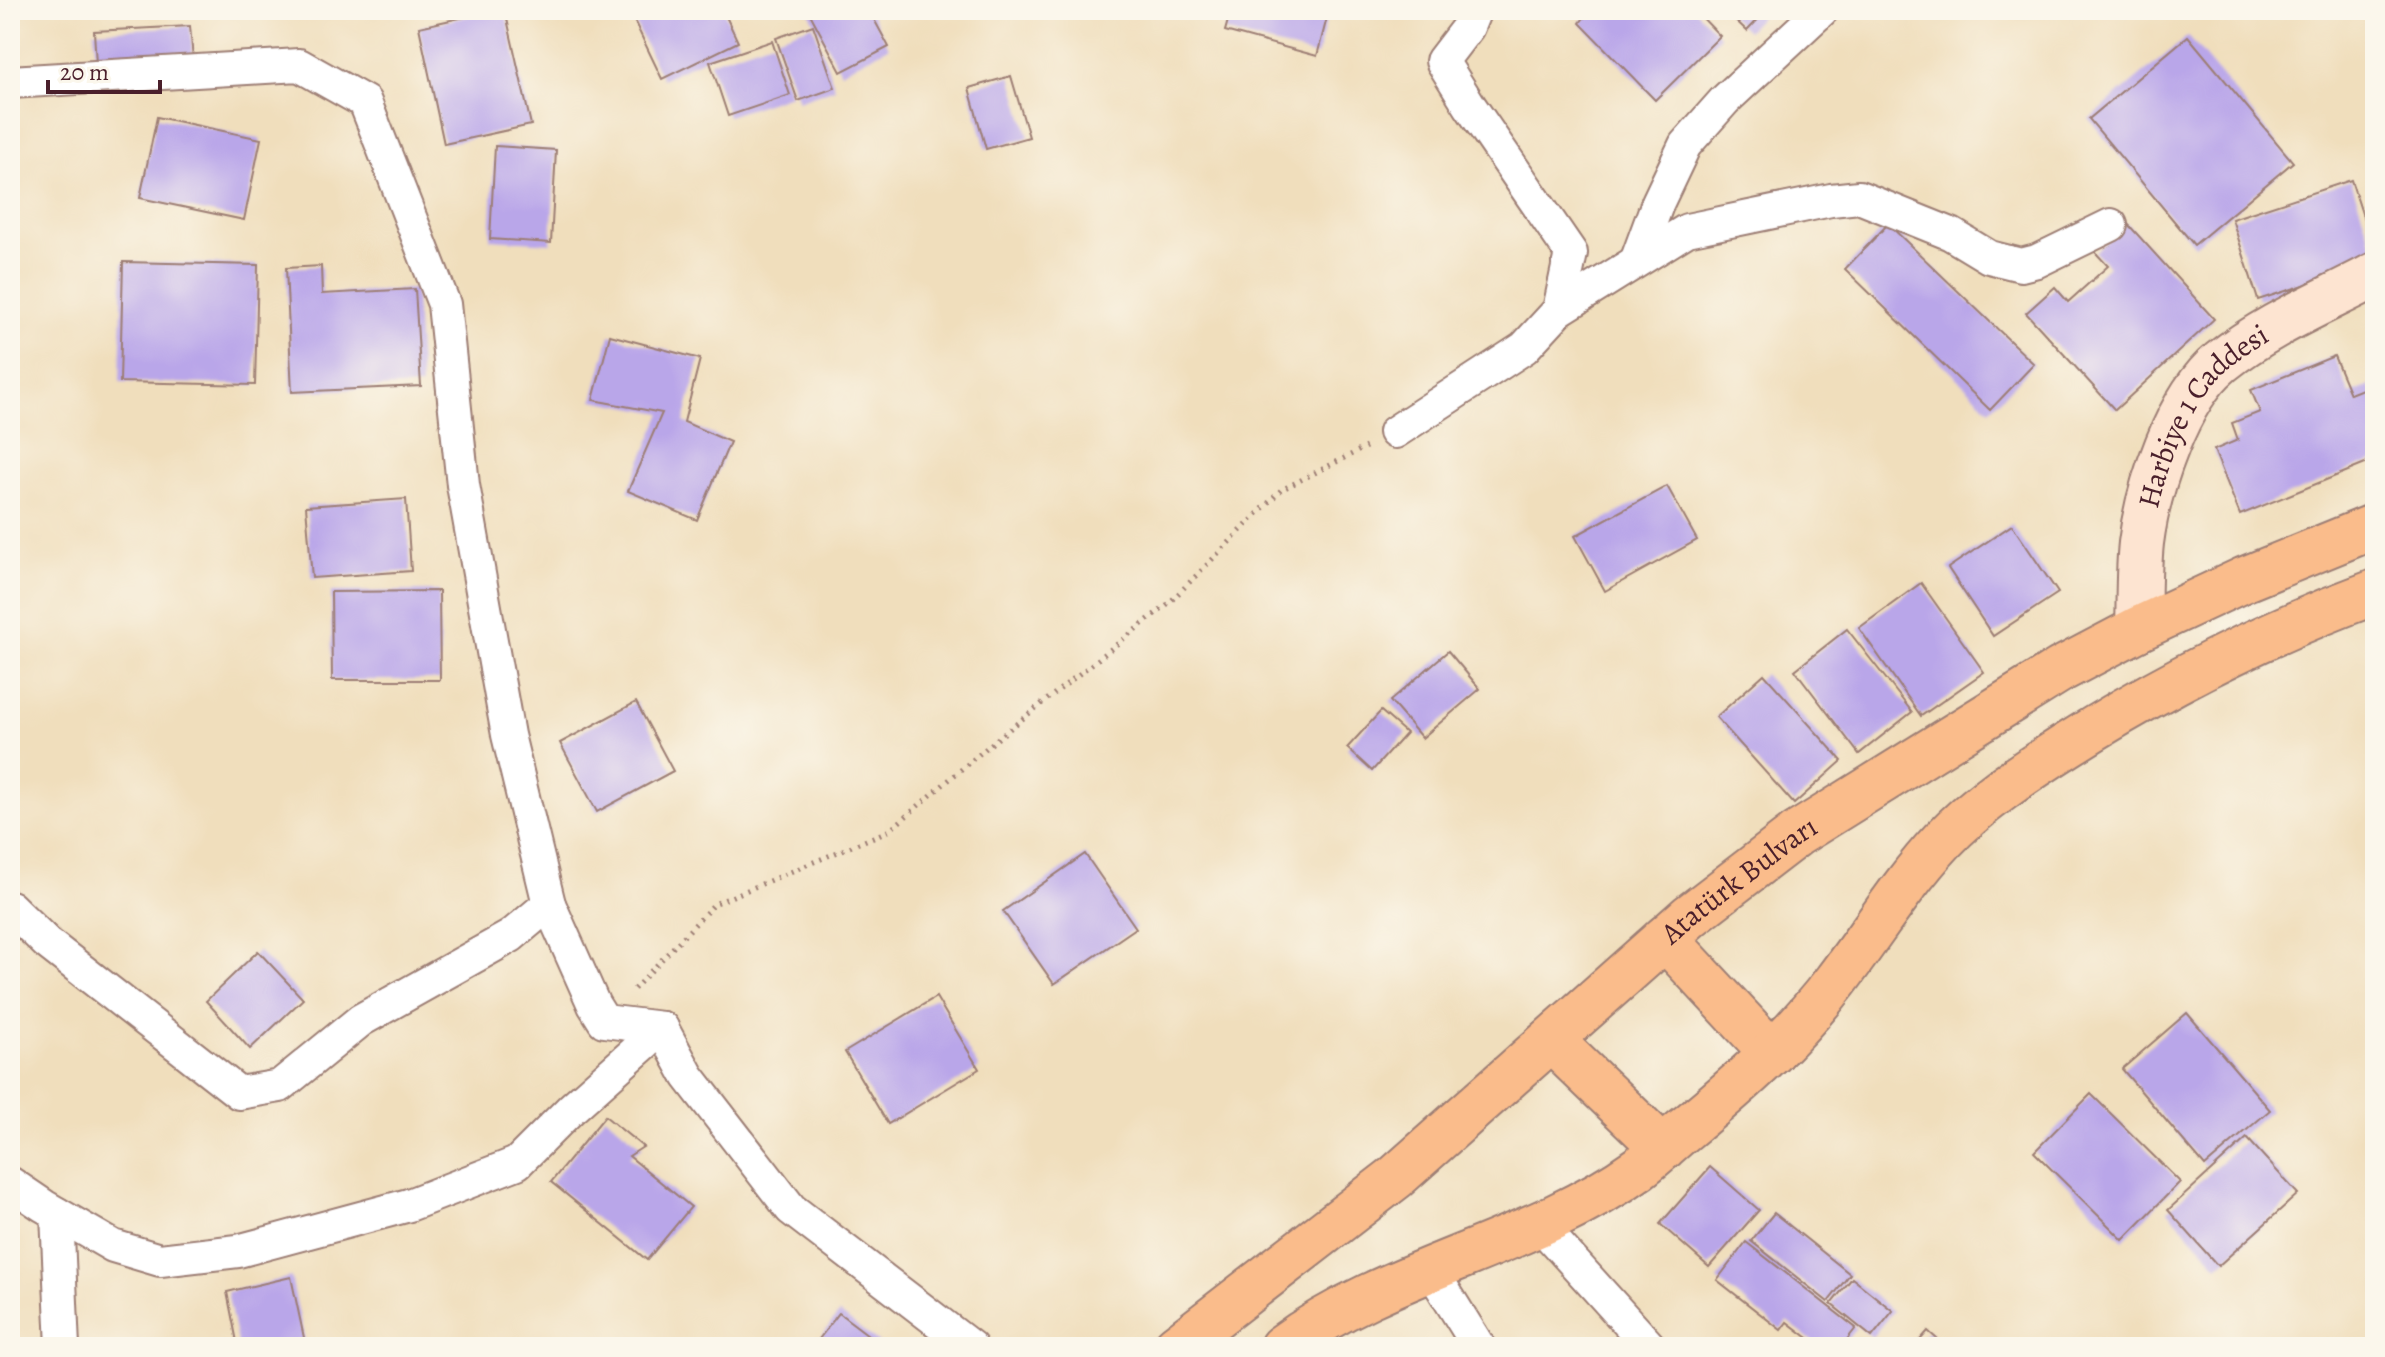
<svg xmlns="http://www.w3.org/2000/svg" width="2385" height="1357" viewBox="0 0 2385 1357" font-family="Alegreya,serif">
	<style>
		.building { fill: #b9a6e9 }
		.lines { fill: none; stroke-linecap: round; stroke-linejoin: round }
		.street-casing { stroke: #9d7e74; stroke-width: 36 }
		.secondary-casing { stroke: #9d7e74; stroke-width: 48 }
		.highway-casing { stroke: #9d7e74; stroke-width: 48 }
		.path { stroke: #9d7e74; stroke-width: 5; stroke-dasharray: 2 6; stroke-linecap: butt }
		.street { stroke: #fff; stroke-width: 32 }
		.secondary { stroke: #fde4d1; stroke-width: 44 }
		.highway { stroke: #fabc8b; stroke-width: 44 }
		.labels { text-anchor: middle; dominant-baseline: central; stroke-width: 8; stroke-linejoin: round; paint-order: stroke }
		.street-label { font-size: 30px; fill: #4a1f2b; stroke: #fbf7ec }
	</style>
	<rect width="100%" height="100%" fill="#fbf7ec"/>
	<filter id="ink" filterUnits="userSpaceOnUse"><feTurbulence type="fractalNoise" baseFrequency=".0125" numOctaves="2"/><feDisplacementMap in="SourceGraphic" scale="16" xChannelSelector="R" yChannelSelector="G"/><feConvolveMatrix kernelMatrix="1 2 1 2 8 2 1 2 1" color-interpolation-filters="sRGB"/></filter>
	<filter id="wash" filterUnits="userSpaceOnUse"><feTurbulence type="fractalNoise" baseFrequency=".006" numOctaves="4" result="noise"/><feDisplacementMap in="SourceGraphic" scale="32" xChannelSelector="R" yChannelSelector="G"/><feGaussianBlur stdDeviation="1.8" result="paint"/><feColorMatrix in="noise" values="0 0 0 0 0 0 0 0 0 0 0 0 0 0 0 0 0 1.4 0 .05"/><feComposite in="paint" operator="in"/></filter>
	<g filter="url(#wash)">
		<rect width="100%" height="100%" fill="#f0debc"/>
		<g id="blocks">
			<g class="building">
				<polygon points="496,10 505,10 531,125 444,144 419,27"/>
				<polygon points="629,10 723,10 738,42 662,79"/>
				<polygon points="808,10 869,10 889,47 841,72"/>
				<polygon points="1231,10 1329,10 1317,56 1225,31"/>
				<polygon points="1590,10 1695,10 1720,36 1655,100 1580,23"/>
				<polygon points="1725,10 1767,10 1747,31"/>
				<polygon points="813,25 835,88 798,101 776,38"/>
				<polygon points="190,26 193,59 96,64 94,31"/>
				<polygon points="2188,36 2293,162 2194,245 2089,119"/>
				<polygon points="772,41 790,95 728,116 710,62"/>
				<polygon points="1011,76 1029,137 986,149 969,88"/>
				<polygon points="157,117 261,139 244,220 140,198"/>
				<polygon points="495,146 556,150 551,243 490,239"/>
				<polygon points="2351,180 2375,253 2375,262 2258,300 2232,219"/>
				<polygon points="2127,223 2214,319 2115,410 2026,313 2055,287 2068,302 2108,266 2095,252"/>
				<polygon points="1888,224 2034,364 1990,410 1845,269"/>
				<polygon points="123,262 258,265 255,385 120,382"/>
				<polygon points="321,266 322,294 415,289 421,386 292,392 286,268"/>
				<polygon points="610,335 700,359 684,422 730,442 697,520 628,491 662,413 593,400"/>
				<polygon points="2334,356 2350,394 2370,386 2375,398 2375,460 2240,515 2214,450 2238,440 2232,423 2260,412 2251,390"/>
				<polygon points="1667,486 1697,540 1605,591 1575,536"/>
				<polygon points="406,499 411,571 312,578 306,506"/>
				<polygon points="2012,525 2058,593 1993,636 1948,568"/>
				<polygon points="1921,583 1984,672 1921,716 1859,628"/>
				<polygon points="439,591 440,680 332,680 331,592"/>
				<polygon points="1847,629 1912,712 1859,754 1795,670"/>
				<polygon points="1448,651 1480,689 1422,738 1390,701"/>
				<polygon points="1764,674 1842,761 1794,804 1716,717"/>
				<polygon points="636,702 673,771 597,812 560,743"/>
				<polygon points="1381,711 1406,733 1372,771 1347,748"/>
				<polygon points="1085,854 1136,928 1054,984 1003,911"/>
				<polygon points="258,951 303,999 250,1049 206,1001"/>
				<polygon points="936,997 979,1069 888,1124 845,1052"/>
				<polygon points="2187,1013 2270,1110 2205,1166 2122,1069"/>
				<polygon points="2091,1094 2180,1182 2123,1240 2034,1152"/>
				<polygon points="605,1116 643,1147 629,1156 691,1207 647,1260 551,1182"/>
				<polygon points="2247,1138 2298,1194 2218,1266 2168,1210"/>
				<polygon points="1710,1167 1759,1210 1709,1267 1660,1224"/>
				<polygon points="1774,1213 1850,1274 1828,1302 1751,1241"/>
				<polygon points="1746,1242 1856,1328 1841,1347 1820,1347 1787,1322 1781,1330 1717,1280"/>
				<polygon points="291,1277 306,1347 238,1347 227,1292"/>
				<polygon points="1852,1278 1893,1311 1872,1337 1831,1304"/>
				<polygon points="839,1313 884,1347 813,1347"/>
				<polygon points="1928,1331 1946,1347 1914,1347"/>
			</g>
		</g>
	</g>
	<g filter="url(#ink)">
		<use href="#blocks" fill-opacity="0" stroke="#9d7e74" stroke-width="2"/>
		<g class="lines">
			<g class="street-casing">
				<g id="street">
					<polyline points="10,82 299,65 365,102 444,304 463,485 508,735 549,904 594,1005 604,1021 662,1028 688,1076 791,1209 971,1347"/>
					<polyline points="1637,259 1658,202 1685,145 1725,100 1822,10"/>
					<polyline points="1559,310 1687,230 1831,200 1859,197 1951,234 1989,257 2021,265 2037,261 2111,225"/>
					<polyline points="1395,432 1524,348 1559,310 1571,253 1470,106 1442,61 1468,27 1475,10"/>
					<polyline points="10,907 47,943 239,1093 280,1086 361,1020 511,936 549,904"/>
					<polyline points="10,1183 44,1206 113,1246 160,1260 238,1251 409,1205 517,1163 571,1109 662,1028"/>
					<polyline points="57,1214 63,1347"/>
					<polyline points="1540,1225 1650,1347"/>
					<polyline points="1430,1268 1479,1347"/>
				</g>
			</g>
			<g class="secondary-casing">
				<g id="secondary">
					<path id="s1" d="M2138,629C2139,601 2138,571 2141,543C2148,488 2177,398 2221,362C2267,325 2324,302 2375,275"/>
				</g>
			</g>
			<g class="highway-casing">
				<g id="highway">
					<polyline points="1665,938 1772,1053"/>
					<polyline points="1551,1040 1663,1148"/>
					<path id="s2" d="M1176,1347L1396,1177L1690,916L1797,834L2060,670L2138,629L2245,579L2375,526"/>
					<path d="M1282,1347C1391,1267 1529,1247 1639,1168C1655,1156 1670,1141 1685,1129C1740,1084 1792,1038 1835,982C1871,935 1902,884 1942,841C1978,803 2022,774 2066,746C2163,684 2267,632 2375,592"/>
				</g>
			</g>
			<polyline class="path" points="634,989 714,904 890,830 997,739 1169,603 1281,490 1366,447"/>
			<use href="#street" class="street"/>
			<use href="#secondary" class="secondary"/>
			<use href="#highway" class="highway"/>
		</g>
	</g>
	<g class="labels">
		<g class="street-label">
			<text stroke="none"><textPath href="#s1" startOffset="232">Harbiye 1 Caddesi</textPath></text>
			<text stroke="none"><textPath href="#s2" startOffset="732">Atatürk Bulvarı</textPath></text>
		</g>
	</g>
	<rect width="2385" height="1357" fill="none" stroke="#fbf7ec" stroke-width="40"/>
	<path d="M48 80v12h112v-12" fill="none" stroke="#4a1f2b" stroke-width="4"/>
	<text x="60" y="80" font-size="24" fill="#4a1f2b" stroke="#fbf7ec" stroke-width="6" paint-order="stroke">20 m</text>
</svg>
